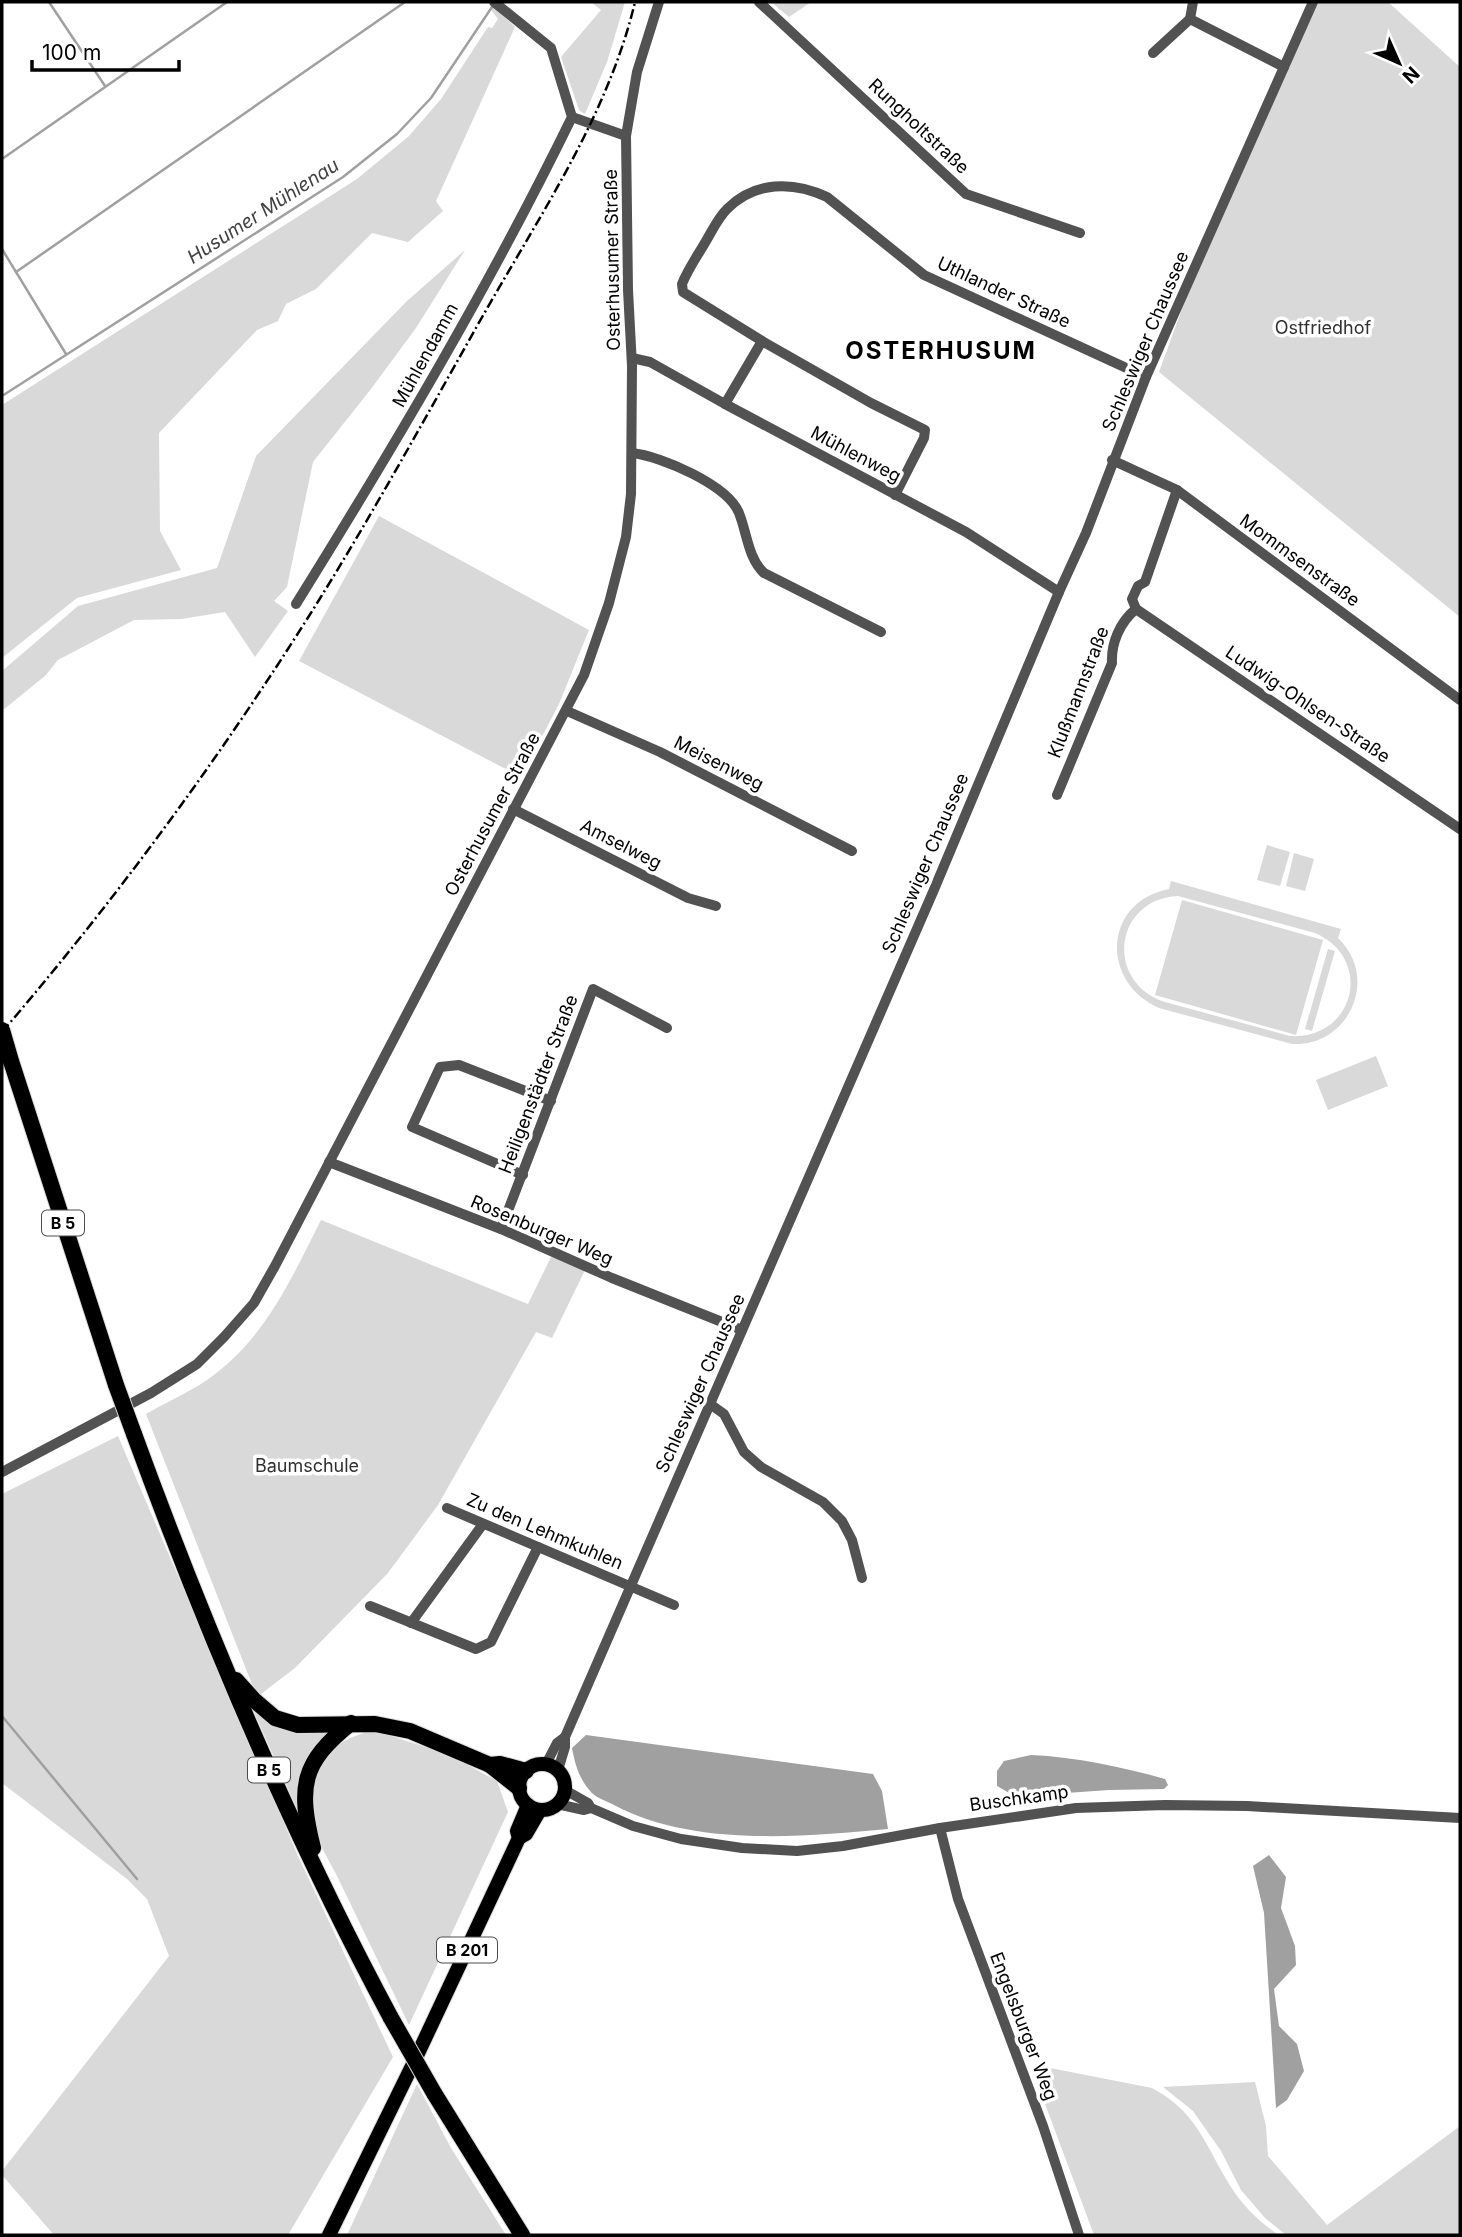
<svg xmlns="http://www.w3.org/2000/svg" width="1462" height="2237" viewBox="0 0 1462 2237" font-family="Inter,sans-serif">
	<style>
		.green { fill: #d9d9d9; fill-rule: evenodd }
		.water { fill: #a0a0a0 }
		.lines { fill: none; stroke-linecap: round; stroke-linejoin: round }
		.stream { stroke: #a0a0a0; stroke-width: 2.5 }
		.major-casing { stroke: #dbdbdb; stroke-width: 16 }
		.highway-casing { stroke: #dbdbdb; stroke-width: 18 }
		.minor { stroke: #525252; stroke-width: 10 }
		.major { stroke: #000; stroke-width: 14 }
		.highway { stroke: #000; stroke-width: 16 }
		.rail { stroke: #000; stroke-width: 2.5; stroke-dasharray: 10 3.5 2 3.5; stroke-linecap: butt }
		.highway-bridge-casing { stroke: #dbdbdb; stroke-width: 18; stroke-linecap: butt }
		.highway-bridge { stroke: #000; stroke-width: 16 }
		.labels { text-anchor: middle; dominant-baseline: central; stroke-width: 7; stroke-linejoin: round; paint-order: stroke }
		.shield { fill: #fff; stroke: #4c4c4c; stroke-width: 2 }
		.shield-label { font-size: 16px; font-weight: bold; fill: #000 }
		.street-label { font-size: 18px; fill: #000; stroke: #fff }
		.park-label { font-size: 18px; fill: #303030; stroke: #fff }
		.water-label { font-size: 19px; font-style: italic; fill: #414141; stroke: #fff }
		.district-label { font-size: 24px; font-weight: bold; letter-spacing: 2px; fill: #000; stroke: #fff }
	</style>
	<rect width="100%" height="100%" fill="#fff"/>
	<g class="green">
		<polygon points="591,2 625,2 607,62 585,114 579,110 561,57 601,10"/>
		<polygon points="771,2 811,2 789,17"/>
		<polygon points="1317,2 1388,2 1460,67 1460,617 1159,372 1187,295"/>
		<polygon points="494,6 515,27 436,201 443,211 408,242 372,233 316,289 286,304 278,321 257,330 159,433 160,531 181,570 77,598 2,658 2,405 357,179 409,136 441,99 488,27 492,28 498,19 491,10"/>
		<polygon points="465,250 416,328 371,389 313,462 287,587 274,601 288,611 255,657 225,612 181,619 134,620 58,660 45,676 3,710 2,671 78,606 217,568 256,456 407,301"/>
		<polygon points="379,516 589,630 559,704 521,777 299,661"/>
		<polygon points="1267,845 1290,852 1280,886 1257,880"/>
		<polygon points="1294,853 1314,859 1305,891 1286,886"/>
		<path d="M1171,881L1341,929L1338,938C1380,978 1349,1047 1292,1044L1159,1008C1100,982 1103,902 1169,889ZM1178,896L1315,933C1375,959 1354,1040 1290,1036L1165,1002C1104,982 1114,899 1178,896Z"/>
		<polygon points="1182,900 1323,940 1296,1035 1155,995"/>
		<polygon points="1328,949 1335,951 1312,1031 1305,1029"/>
		<polygon points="1376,1056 1388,1086 1328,1110 1316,1080"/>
		<path d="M321,1220L528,1304L552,1255L585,1270L552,1338L536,1332L438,1505L388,1573L295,1668L257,1697L146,1414C166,1402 188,1393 207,1380C265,1339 290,1281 321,1220Z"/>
		<polygon points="118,1436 298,1856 393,2057 288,2235 54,2235 2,2175 2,2171 169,1956 147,1899 127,1879 2,1783 2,1494"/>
		<path d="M254,1712C283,1734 302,1732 337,1729C302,1753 300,1772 298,1811Z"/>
		<path d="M375,1731L448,1754L497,1781L508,1812L409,2025C385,1975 361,1926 337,1876C330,1862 315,1838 313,1823C305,1774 325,1739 375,1731Z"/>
		<path d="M1035,2065L1152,2088C1201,2114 1207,2152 1235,2193C1247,2210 1262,2224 1279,2235H1094L1032,2069Z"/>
		<polygon points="1255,2082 1266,2126 1268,2156 1327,2225 1460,2126 1460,2235 1286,2235 1265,2218 1241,2190 1221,2151 1193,2111 1163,2087"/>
		<polygon points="417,2084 451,2148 506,2235 347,2235"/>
	</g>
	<g class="water">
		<path d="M586,1735L873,1774L882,1791L888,1829C801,1837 693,1847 614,1805C607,1801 596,1798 591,1792C579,1779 575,1764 572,1748Z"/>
		<path d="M1031,1755C1076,1757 1122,1767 1165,1779L1168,1785L1164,1789L1109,1790L1023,1796L1011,1794L997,1786V1771L1004,1761Z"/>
		<polygon points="1269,1855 1286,1877 1281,1908 1295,1946 1296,1965 1274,1989 1279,2026 1297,2044 1304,2071 1287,2100 1276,2108 1264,1913 1253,1866"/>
	</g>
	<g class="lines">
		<g class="stream">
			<polyline points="49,2 105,86"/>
			<polyline points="2,159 227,2"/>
			<polyline points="2,249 66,354"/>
			<polyline points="16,272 405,2"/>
			<polyline points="2,396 343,177 397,134 431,98 492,7"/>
			<polyline points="2,1716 137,1879"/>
		</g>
		<g class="major-casing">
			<g id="major">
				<circle cx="542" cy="1787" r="23"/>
				<polyline points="519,1838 517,1831 528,1805"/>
				<polyline points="329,2235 414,2062 519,1838 526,1834 540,1810"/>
			</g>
		</g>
		<g class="highway-casing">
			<g id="highway">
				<polyline points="11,1061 116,1385"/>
				<path d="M134,1434C207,1634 290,1830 391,2018"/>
				<polyline points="236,1680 254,1700 275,1718 298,1725 375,1724 410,1731 490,1765 519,1788"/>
				<polyline points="490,1765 500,1764 526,1771"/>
				<path d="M313,1848C298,1787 301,1763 351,1723"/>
				<polyline points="434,2093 522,2235"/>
			</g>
		</g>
		<g class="minor">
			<polyline points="759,2 966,194 1080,233"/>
			<polyline points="1193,2 1190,19 1284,67"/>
			<polyline points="1153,53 1190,19"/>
			<polyline points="572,117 626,136"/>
			<path d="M762,341L691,297L683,292L682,284C688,269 698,255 706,241C712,231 718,218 727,209C755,181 793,181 827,197L924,275L1146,377"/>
			<polyline points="632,358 650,362 725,404 966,532 1059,592"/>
			<polyline points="725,404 762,341 871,403 925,430 924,438 895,495"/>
			<path d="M632,453C661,456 728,485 739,513C747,533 748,558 764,573L881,632"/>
			<polyline points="1112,460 1177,490 1460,700"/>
			<path d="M296,604C395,445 490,285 572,117L551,48L494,2"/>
			<polyline points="1136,609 1460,829"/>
			<polyline points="567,711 660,752 852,851"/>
			<path d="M1057,795L1112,663C1111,643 1120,622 1136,609L1132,599L1138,586L1145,582L1177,490"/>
			<polyline points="513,809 688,898 716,906"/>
			<polyline points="329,1162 501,1229 612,1278 742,1330"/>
			<polyline points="523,1175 412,1127 440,1067 459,1065 551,1101"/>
			<polyline points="501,1229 593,989 667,1028"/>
			<polyline points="710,1404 724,1414 744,1452 761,1467 823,1502 842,1521 852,1540 862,1578"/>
			<polyline points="2,1472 151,1393 197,1364 224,1337 254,1303 275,1266 584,675 609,603 626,537 631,494 632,366 628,290 626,136 637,72 659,2"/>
			<polyline points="447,1508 674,1605"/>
			<polyline points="370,1606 476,1649 491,1642 538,1547"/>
			<polyline points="411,1623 483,1524"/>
			<polyline points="546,1764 557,1743 565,1737"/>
			<polyline points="558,1770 565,1747 565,1737 933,892 1059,592 1086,533 1146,377 1313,2"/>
			<polyline points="565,1790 588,1803 591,1808 633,1826 681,1839 742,1848 797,1851 843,1846 940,1828 1076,1808 1165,1805 1247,1806 1460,1818"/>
			<polyline points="557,1804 584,1810 591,1808"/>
			<polyline points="940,1828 958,1899 1043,2126 1079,2235"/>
		</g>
		<use href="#major" class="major"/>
		<use href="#highway" class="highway"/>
		<path class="rail" d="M2,1032C118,897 225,751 319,600C376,508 428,413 481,319C538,218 608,116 635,2"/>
		<g class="highway-bridge-casing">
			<g id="highway-bridge">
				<polyline points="2,1030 11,1061"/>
				<polyline points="116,1385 134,1434"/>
				<polyline points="391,2018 434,2093"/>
			</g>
		</g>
		<use href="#highway-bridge" class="highway-bridge"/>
	</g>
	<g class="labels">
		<g class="shield">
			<rect x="42" y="1210.5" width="42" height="25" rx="5"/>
			<rect x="248" y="1757.5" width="42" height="25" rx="5"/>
			<rect x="437" y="1937.5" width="60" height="25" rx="5"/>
		</g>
		<g class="shield-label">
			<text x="63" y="1223">B 5</text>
			<text x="269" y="1770">B 5</text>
			<text x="467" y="1950">B 201</text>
		</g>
		<g class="street-label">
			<text transform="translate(919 126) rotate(43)">Rungholtstraße</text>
			<text transform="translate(612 260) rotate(-91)">Osterhusumer Straße</text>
			<text transform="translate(1004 292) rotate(25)">Uthlander Straße</text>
			<text transform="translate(1145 341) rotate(-67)">Schleswiger Chaussee</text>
			<text transform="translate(425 355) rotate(-61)">Mühlendamm</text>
			<text transform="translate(856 454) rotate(28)">Mühlenweg</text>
			<text transform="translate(1300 560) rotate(36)">Mommsenstraße</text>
			<text transform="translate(1078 692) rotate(-69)">Klußmannstraße</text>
			<text transform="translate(1308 704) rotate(34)">Ludwig-Ohlsen-Straße</text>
			<text transform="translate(719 763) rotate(27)">Meisenweg</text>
			<text transform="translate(492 814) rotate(-62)">Osterhusumer Straße</text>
			<text transform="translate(621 844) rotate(27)">Amselweg</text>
			<text transform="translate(925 863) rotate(-67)">Schleswiger Chaussee</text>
			<text transform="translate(538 1084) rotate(-69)">Heiligenstädter Straße</text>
			<text transform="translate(542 1230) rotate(23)">Rosenburger Weg</text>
			<text transform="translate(700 1383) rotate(-66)">Schleswiger Chaussee</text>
			<text transform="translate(545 1531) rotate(23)">Zu den Lehmkuhlen</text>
			<text transform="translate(1019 1798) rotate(-8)">Buschkamp</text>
			<text transform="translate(1024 2026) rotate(69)">Engelsburger Weg</text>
		</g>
		<g class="park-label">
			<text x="1323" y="327">Ostfriedhof</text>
			<text x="307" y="1465">Baumschule</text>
		</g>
		<g class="water-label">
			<text transform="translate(263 211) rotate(-33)">Husumer Mühlenau</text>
		</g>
		<g class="district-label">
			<text x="941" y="350">OSTERHUSUM</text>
		</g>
	</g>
	<rect width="1462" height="2237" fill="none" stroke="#000000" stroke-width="7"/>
	<g transform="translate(1399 63) rotate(135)" stroke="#ffffff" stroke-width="5" paint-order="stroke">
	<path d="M0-5L12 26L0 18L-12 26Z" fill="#000000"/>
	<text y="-10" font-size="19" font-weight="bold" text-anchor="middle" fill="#000000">N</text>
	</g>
	<path d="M32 60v10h147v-10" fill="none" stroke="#000000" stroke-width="3.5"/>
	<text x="42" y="60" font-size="21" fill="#000000" stroke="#ffffff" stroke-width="5" paint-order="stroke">100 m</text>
</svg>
